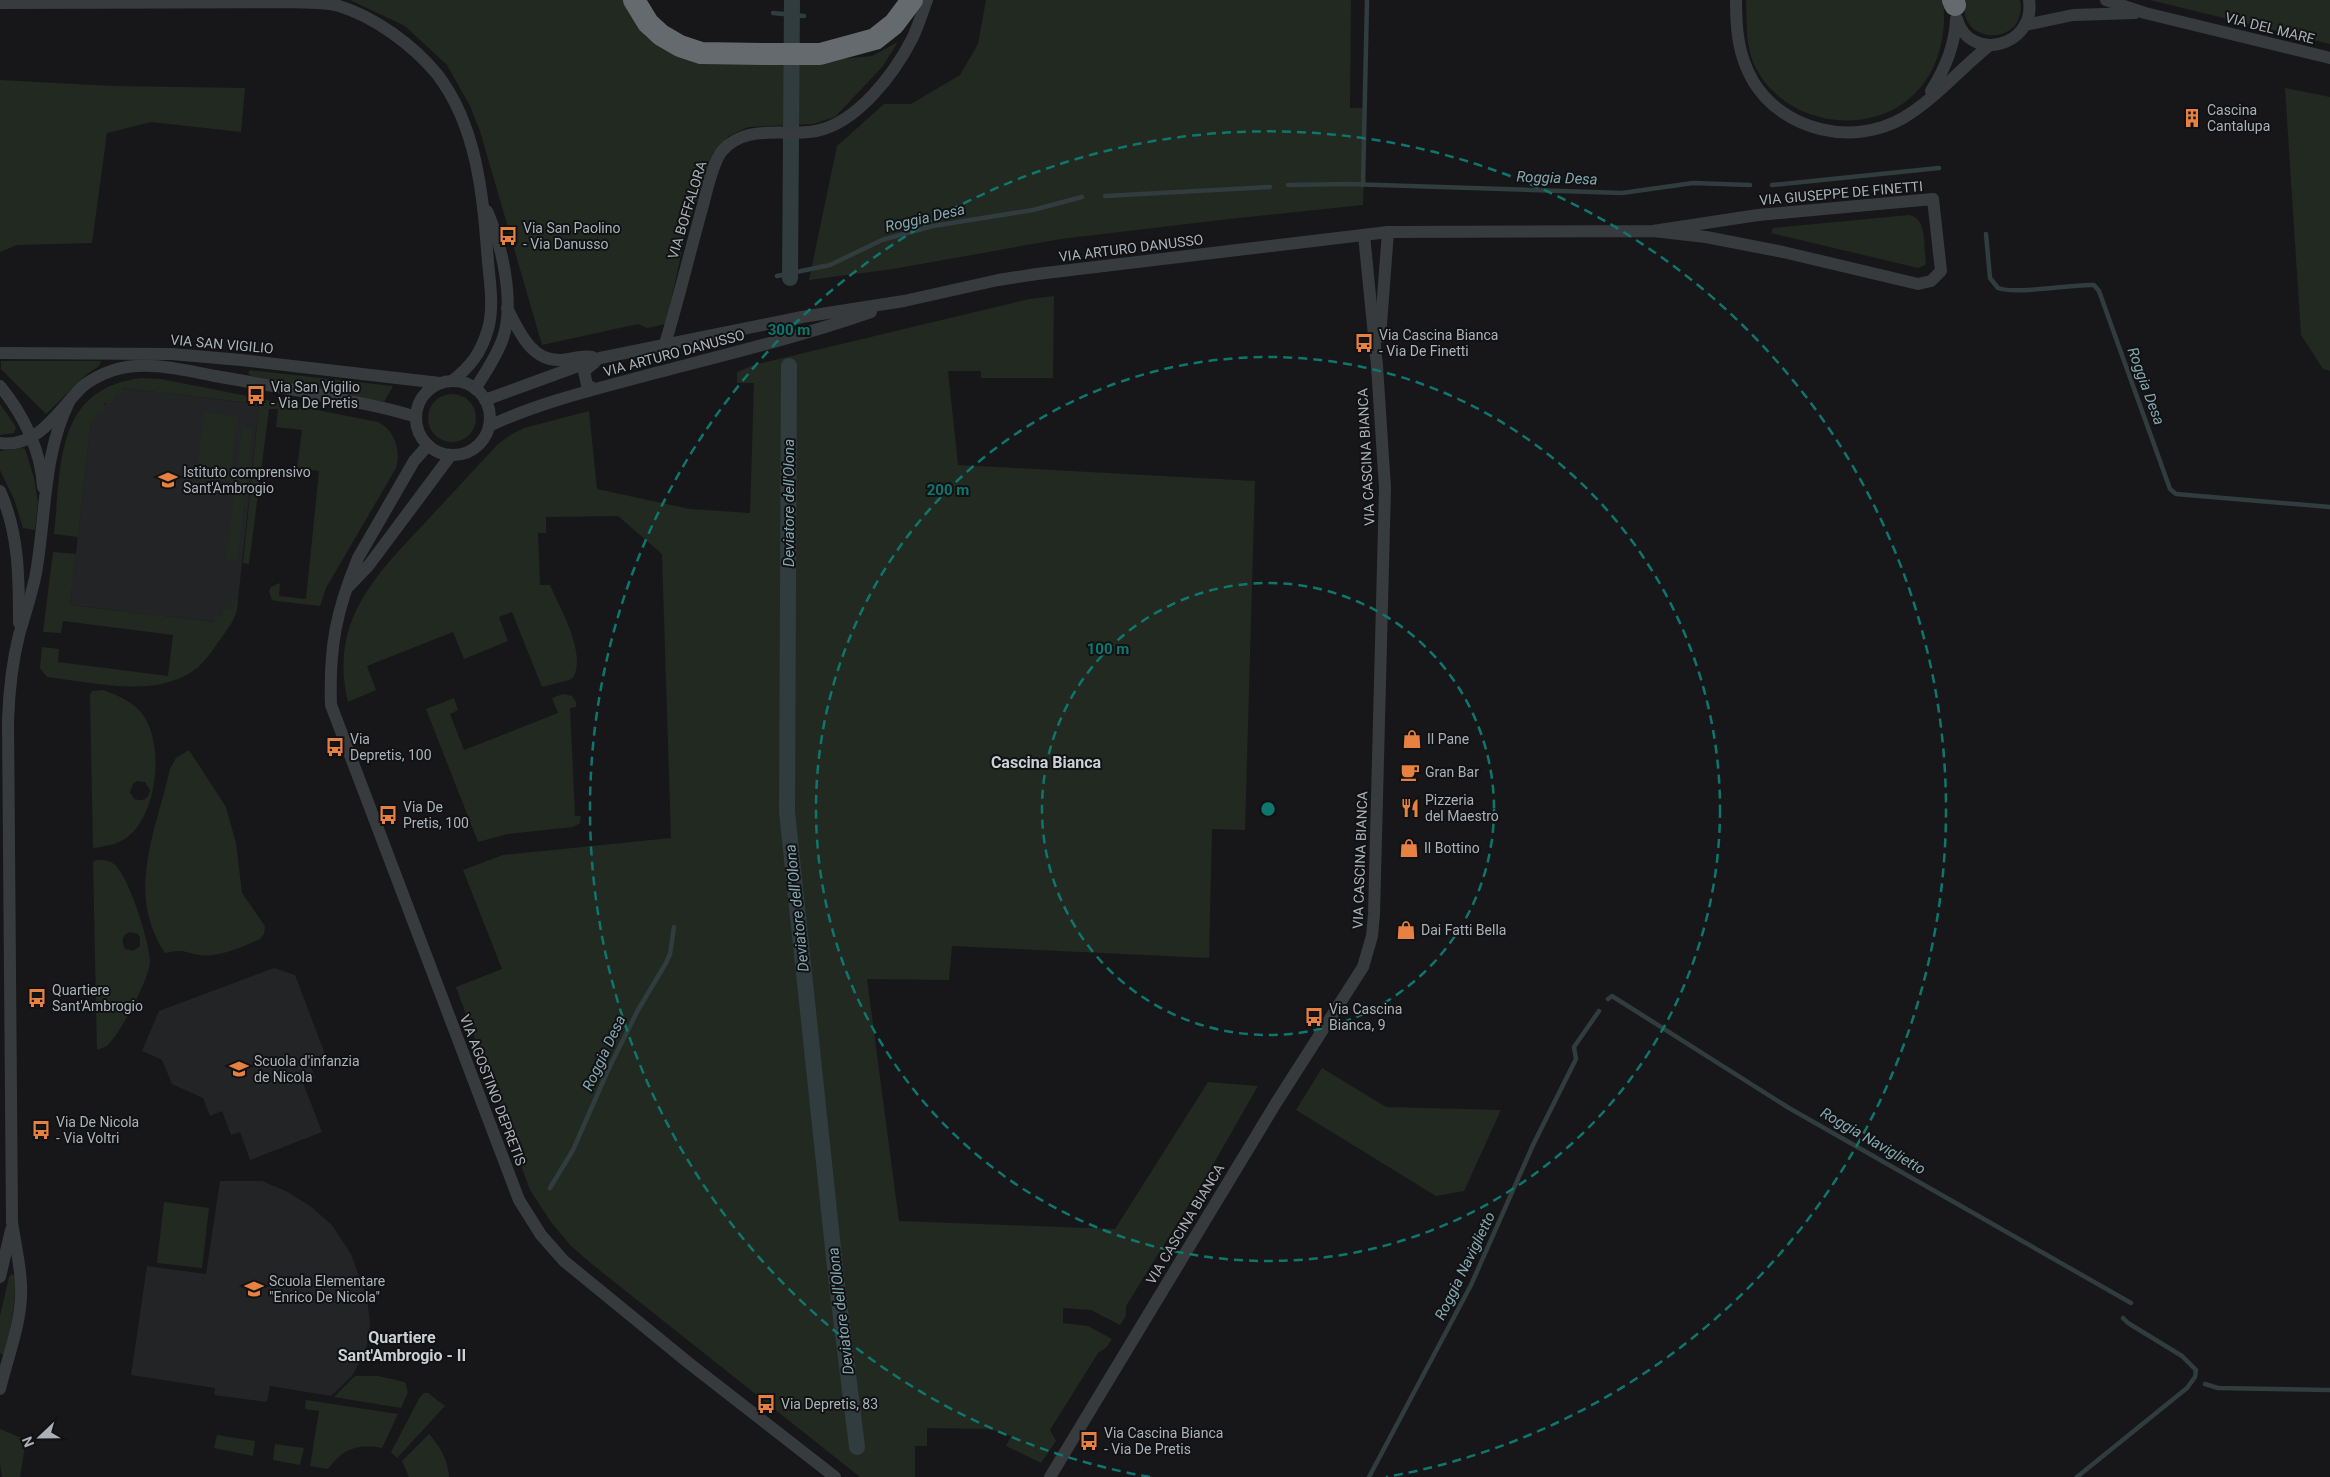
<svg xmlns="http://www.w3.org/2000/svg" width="2330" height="1477" viewBox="0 0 2330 1477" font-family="Roboto,sans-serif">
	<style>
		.built { fill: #232426 }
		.green { fill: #222921; fill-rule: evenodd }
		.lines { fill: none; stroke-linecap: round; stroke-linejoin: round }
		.stream { stroke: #303c3e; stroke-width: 4.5 }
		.canal { stroke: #303c3e; stroke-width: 16 }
		.minor { stroke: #383b3e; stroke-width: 12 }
		.motorway { stroke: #656a6e; stroke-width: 22 }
		.ring { fill: none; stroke: #0f766e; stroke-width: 2.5; stroke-dasharray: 9 6 }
		.labels { text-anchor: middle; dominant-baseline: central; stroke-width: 4; stroke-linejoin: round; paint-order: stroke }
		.street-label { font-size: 14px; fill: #aab2b8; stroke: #121214 }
		.poi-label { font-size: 14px; fill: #aab2b8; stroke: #121214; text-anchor: start }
		.water-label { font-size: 15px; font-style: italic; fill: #83a8b0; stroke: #121214 }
		.quarter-label { font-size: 16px; font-weight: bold; fill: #cbd0d4; stroke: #121214 }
		.centre { fill: #0f766e; stroke: #121214; stroke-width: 2.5 }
		.ring-label { font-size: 15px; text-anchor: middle; font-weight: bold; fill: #0f766e; stroke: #121214; stroke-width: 4; stroke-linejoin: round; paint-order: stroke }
	</style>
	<rect width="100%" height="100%" fill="#171719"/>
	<g class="built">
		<polygon points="122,388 259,404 238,600 231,600 230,611 215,622 70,605 91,422 95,413"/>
		<polygon points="274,968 295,975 325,1054 309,1061 315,1078 303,1083 322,1132 250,1160 240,1132 231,1135 222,1111 210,1116 203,1098 172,1084 162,1060 142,1051 159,1011"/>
		<polygon points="220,1181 262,1181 286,1191 310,1206 332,1225 351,1254 367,1298 370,1323 366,1350 352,1376 331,1396 270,1386 267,1402 214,1395 215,1388 131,1375 147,1266 206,1274"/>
	</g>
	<g class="green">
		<polygon points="350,0 629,0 645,36 678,56 799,63 872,56 898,42 883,66 835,117 813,124 748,127 729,136 713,153 686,232 666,324 647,328 638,324 542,345 480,131 470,106 447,65 405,26"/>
		<polygon points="986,0 1351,0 1350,108 1366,108 1363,205 1229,219 1061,239 893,269 809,280 837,146 884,104 911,104 960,75 978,44"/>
		<path d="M1746,0H1943C1947,30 1940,66 1919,89C1876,139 1788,127 1757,70C1745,49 1747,24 1746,0Z"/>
		<path d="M1965,0H2020C2029,47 1956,47 1965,0Z"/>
		<polygon points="2150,0 2330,0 2330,44"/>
		<polygon points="0,80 113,86 245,88 241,132 151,122 107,133 92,243 17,245 0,252"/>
		<polygon points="2285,88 2330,97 2330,371 2323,369 2301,335"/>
		<path d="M1909,215C1928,218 1923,247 1926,262L1925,265L1918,268L1771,233L1773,228Z"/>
		<path d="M1054,296L1053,378H981V371H948L958,465L1255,481L1245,830L1212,829L1209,958L952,946L949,980L867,979L899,1221L1115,1229L1208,1082L1258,1086L1206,1177L1126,1306V1316L1120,1325L1091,1310L1063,1308V1323L1088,1326L1112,1339L1106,1348L1098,1353L1050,1430L1056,1441L1041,1463L1006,1446L1011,1436L990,1429L927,1428V1446H915V1477H860L593,1265L571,1246L551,1222L530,1190L456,987L502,969L463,870L503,855L671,838L662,554L618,516L546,517V533H538L540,585H550C560,609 587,653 573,678L569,680L542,687L512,612L499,617L508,641L464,659L453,632L367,666L376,690L348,702C329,623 373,578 422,526C447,499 472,472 497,445L510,435L524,428L589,411L597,489L690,509L750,513L754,383H737V372L754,365L1029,299Z"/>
		<polygon points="1,361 101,361 99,366 87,374 46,414 1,369"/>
		<polygon points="250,370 392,386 392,388 384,402 251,376 248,373"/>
		<path d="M141,378L161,379L378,422C395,430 401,451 396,468L326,588L320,606L276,601L272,600L269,591L271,587L280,583L279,596L306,599L319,471L297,468L302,430L276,427L278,409H269L249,564L243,563L259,404L122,388L121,394H115L114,404L104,403L103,412L95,413V423L91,422L78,537L54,534C62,465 54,389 141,378Z"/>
		<circle cx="452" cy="418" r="24"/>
		<polygon points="0,404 16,427 14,433 0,435"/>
		<polygon points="204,412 238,416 230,479 196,475"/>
		<polygon points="242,428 253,429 237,562 226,561"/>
		<polygon points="22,448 25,449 34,478 38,502 35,530 23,528 14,499 0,470 0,451"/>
		<path d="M53,552L76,554L70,605L215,622V616H222L223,610H230L231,600H238C238,619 227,629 217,644C211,652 205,661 197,668C156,700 94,682 47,677L40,668L42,647L59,649L58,662L168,676L173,635L63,621L61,633L43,632Z"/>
		<path d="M103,690C115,694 131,701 140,711C165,740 158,807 132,833C121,844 108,846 93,848L90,695L92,691ZM137,781L145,782L150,790C149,799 143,802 134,799L130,792L133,784Z"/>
		<polygon points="563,694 572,696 576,702 576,707 570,708 575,816 581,816 580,823 573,827 508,834 478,842 426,709 454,698 458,710 450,714 464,750 558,713 552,698"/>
		<path d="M189,750L226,807L236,843L242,893L265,926L264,934L260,939C243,947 219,958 199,955C182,952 185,949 165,953C125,894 156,831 170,769L176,758Z"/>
		<path d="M96,860C103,860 109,860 114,864C129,876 149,941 150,960C151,977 120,1033 108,1045C104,1048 101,1048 97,1050L93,862ZM130,932L138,934L140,938V946L133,951L125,949C121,941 122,935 130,932Z"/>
		<polygon points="1322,1068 1386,1107 1501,1110 1464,1191 1436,1196 1296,1110"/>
		<polygon points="164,1202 209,1208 202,1268 157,1263"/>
		<path d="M12,1274L16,1277C15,1303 11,1328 5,1353L3,1355L0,1353V1316L9,1277Z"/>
		<polygon points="355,1376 378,1376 405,1382 408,1392 401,1408 334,1397"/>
		<polygon points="424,1393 428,1393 445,1406 397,1458 391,1452 420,1397"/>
		<path d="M306,1400L398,1414L382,1448C357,1444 344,1448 328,1469L310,1466L319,1411L305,1409Z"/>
		<polygon points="0,1429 26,1440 20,1477 2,1477 0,1464"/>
		<path d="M429,1434C440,1447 448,1459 449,1477H409L402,1461Z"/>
		<polygon points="217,1435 255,1441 253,1456 214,1448"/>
		<polygon points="275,1444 304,1448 300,1465 273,1460"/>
	</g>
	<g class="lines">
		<g class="stream">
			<polyline points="773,13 804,16"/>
			<polyline points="1288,185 1348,184 1622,193 1693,183 1750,185"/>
			<polyline points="1363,185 1367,0"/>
			<polyline points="1772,185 1939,168"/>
			<polyline points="1105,196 1270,187"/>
			<path d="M1986,234L1990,278L1998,288C2018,295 2069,284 2094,285L2099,291L2170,489L2176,494L2330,507"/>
			<polyline points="777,276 830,265 882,240 933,226 1033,210 1082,197"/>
			<polyline points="1608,999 1612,996 1789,1108 2131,1303"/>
			<polyline points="550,1188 573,1150 609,1068 638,1010 666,963 670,954 674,927"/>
			<polyline points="2205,1384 2218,1388 2330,1390"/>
			<polyline points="1369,1477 1471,1285 1533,1145 1576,1059 1574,1047 1599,1011"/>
			<polyline points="2077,1477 2187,1388 2195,1377 2196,1370 2182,1356 2128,1323 2123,1318"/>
		</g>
		<g class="canal">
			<polyline points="790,278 792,0"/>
			<polyline points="789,366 787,812 836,1277 857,1447"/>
		</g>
		<g class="minor">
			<path d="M1736,0C1736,29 1738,55 1753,81C1783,131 1853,147 1903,118C1933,101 1962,67 1990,45"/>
			<polyline points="2106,0 2145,13 2330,58"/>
			<path d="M0,3L293,2C308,3 325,2 339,6C375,17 413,45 437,74C478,127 483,198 488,262C490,283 494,308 488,329C481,353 471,366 452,381"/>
			<path d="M1957,19C1969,63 2036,47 2029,0"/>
			<polyline points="2025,25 2073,15 2135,13"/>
			<path d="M1931,91C1945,69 1955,45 1956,19"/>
			<path d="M507,308C519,331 531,362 562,360C572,359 581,355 592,357"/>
			<polyline points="1380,337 1388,232"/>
			<path d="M665,344C679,298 690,251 703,205C707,190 713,162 722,151C746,123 785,137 816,131C857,123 894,74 912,39C918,27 922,13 927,0"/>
			<polyline points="0,353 172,354 241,360 440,383"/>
			<polyline points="595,362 584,371 587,385 595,389"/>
			<circle cx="453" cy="418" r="37"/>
			<path d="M0,386C23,414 41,450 43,487"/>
			<path d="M475,389C485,373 497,356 503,338C515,302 502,245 487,211"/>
			<polyline points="485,400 600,358 802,317 904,301 998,280 1037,274 1388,232 1653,231 1758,215 1933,199 1941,271 1931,281 1918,284 1783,252 1706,237 1653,231"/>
			<path d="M489,426C538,403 592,390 644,376C720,356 796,338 871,312"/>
			<path d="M0,443C37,449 59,410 81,388C88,381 104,373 114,370C146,360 183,370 215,376C250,382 285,388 320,395C352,402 385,406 416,417"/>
			<path d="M428,445L414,461L358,558C336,611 329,648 331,705L519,1200L541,1235L564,1261L690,1364L835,1477"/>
			<path d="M0,491C19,533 19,578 19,623"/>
			<polyline points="348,587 369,565 451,455"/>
			<polyline points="0,1277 11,1230"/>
			<path d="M0,1389C8,1355 23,1320 21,1284C20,1263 15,1243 12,1222L8,721C9,692 12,663 19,635C25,614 32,594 36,573C46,516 43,454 69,402"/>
			<polyline points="1050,1477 1276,1103 1363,967 1372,936 1374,914 1385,488 1377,366 1364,235"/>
		</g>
		<g class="motorway">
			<polyline points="634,0 648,23 661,35 680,46 701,53 763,54 820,54 875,39 894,24 912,0"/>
			<polyline points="1953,0 1955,5"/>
		</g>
	</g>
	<g class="ring">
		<circle cx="1268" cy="809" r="226"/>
		<circle cx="1268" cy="809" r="452"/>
		<path d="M1150 1477A678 678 0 1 1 1386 1477"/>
	</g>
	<defs>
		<g id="building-bare" transform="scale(1.5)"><path d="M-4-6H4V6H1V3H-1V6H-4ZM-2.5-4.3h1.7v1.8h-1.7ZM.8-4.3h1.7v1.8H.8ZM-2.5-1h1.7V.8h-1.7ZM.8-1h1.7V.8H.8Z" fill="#e68142" stroke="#121214" stroke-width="2.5" paint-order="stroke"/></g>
		<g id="bus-bare" transform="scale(1.5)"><path d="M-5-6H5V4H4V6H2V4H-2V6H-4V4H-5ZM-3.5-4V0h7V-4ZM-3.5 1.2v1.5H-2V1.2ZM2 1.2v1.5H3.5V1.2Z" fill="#e68142" stroke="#121214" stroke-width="2.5" paint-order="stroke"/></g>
		<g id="school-bare" transform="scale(1.5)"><path d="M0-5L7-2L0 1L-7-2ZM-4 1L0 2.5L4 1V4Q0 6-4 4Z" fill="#e68142" stroke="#121214" stroke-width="2.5" paint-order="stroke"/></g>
		<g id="shop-bare" transform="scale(1.5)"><path d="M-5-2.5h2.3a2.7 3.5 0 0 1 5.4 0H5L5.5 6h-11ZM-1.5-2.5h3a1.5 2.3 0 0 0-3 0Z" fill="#e68142" stroke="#121214" stroke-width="2.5" paint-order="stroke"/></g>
		<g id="cafe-bare" transform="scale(1.5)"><path d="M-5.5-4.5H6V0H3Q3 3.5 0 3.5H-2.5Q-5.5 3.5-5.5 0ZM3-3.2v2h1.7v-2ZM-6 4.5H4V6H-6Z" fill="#e68142" stroke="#121214" stroke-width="2.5" paint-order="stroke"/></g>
		<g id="restaurant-bare" transform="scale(1.5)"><path d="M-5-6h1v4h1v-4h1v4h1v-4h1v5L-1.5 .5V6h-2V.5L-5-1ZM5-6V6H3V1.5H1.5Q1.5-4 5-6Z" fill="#e68142" stroke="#121214" stroke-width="2.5" paint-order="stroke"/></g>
	</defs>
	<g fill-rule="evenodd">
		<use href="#building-bare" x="2192" y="118"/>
		<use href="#bus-bare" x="508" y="236"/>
		<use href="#bus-bare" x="1364" y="343"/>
		<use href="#bus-bare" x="256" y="395"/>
		<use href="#school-bare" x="168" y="480"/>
		<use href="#shop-bare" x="1412" y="739"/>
		<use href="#bus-bare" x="335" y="747"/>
		<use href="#cafe-bare" x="1410" y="772"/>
		<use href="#restaurant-bare" x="1410" y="808"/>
		<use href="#bus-bare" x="388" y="815"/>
		<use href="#shop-bare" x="1409" y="848"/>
		<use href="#shop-bare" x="1406" y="930"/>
		<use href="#bus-bare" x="37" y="998"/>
		<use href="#bus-bare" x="1314" y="1017"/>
		<use href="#school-bare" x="239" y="1069"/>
		<use href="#bus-bare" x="41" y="1130"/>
		<use href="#school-bare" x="254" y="1289"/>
		<use href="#bus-bare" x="766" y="1404"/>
		<use href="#bus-bare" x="1089" y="1441"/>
	</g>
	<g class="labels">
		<g class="street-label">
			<text transform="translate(2270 28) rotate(14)">VIA DEL MARE</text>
			<text transform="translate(1841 193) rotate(-5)">VIA GIUSEPPE DE FINETTI</text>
			<text transform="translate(687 210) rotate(-73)">VIA BOFFALORA</text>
			<text transform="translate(1131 248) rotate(-7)">VIA ARTURO DANUSSO</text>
			<text transform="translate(222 344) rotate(5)">VIA SAN VIGILIO</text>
			<text transform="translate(674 353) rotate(-15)">VIA ARTURO DANUSSO</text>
			<text transform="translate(1366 457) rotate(-93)">VIA CASCINA BIANCA</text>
			<text transform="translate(1360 860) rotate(-88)">VIA CASCINA BIANCA</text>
			<text transform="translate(493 1090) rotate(69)">VIA AGOSTINO DEPRETIS</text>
			<text transform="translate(1185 1224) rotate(-59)">VIA CASCINA BIANCA</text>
		</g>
		<g class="poi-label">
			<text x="2207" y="110">Cascina<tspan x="2207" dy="16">Cantalupa</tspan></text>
			<text x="523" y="228">Via San Paolino<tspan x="523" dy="16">- Via Danusso</tspan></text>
			<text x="1379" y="335">Via Cascina Bianca<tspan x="1379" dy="16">- Via De Finetti</tspan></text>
			<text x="271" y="387">Via San Vigilio<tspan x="271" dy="16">- Via De Pretis</tspan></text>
			<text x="183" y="472">Istituto comprensivo<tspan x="183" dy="16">Sant'Ambrogio</tspan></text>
			<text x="350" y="739">Via<tspan x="350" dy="16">Depretis, 100</tspan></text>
			<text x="1427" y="739">Il Pane</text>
			<text x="1425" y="772">Gran Bar</text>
			<text x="1425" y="800">Pizzeria<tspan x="1425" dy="16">del Maestro</tspan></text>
			<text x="403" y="807">Via De<tspan x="403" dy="16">Pretis, 100</tspan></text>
			<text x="1424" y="848">Il Bottino</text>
			<text x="1421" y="930">Dai Fatti Bella</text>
			<text x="52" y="990">Quartiere<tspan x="52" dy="16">Sant'Ambrogio</tspan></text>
			<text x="1329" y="1009">Via Cascina<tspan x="1329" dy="16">Bianca, 9</tspan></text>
			<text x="254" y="1061">Scuola d'infanzia<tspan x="254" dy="16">de Nicola</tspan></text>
			<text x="56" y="1122">Via De Nicola<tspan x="56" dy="16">- Via Voltri</tspan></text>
			<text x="269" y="1281">Scuola Elementare<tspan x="269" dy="16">"Enrico De Nicola"</tspan></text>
			<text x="781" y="1404">Via Depretis, 83</text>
			<text x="1104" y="1433">Via Cascina Bianca<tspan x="1104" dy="16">- Via De Pretis</tspan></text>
		</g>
		<g class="water-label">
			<text transform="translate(1557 178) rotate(2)">Roggia Desa</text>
			<text transform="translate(925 218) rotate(-13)">Roggia Desa</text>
			<text transform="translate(2146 386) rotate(70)">Roggia Desa</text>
			<text transform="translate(789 503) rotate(-90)">Deviatore dell'Olona</text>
			<text transform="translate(797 908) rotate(-96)">Deviatore dell'Olona</text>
			<text transform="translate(604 1053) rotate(-65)">Roggia Desa</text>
			<text transform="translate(1873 1141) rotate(30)">Roggia Naviglietto</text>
			<text transform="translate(1465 1266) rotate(-64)">Roggia Naviglietto</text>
			<text transform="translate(841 1311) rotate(-97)">Deviatore dell'Olona</text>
		</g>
		<g class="quarter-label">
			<text x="1046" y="762">Cascina Bianca</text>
			<text x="402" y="1337">Quartiere<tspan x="402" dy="18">Sant'Ambrogio - II</tspan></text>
		</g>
	</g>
	<circle cx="1268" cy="809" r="8" class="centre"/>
	<g class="ring-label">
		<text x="789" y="335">300 m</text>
		<text x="948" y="495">200 m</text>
		<text x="1108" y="654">100 m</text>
	</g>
	<g transform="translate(40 1437) rotate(248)" stroke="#121214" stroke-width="4" paint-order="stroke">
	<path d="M0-4L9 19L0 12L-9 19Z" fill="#aab2b8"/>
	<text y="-8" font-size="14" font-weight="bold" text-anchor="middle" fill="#aab2b8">N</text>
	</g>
</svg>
